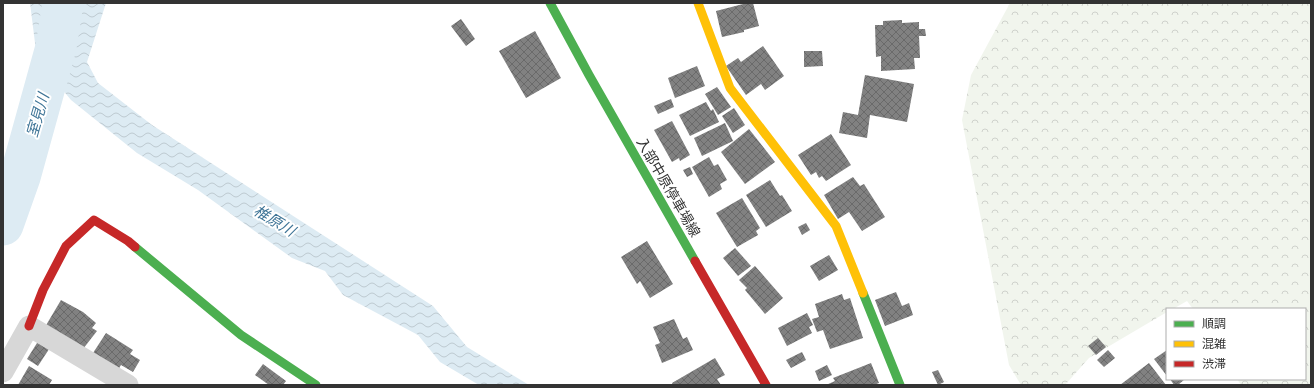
<svg xmlns="http://www.w3.org/2000/svg" width="1314" height="388" viewBox="0 0 1314 388" font-family="Lato,'Noto Sans JP',sans-serif">
	<style>
		.forest { fill: url(#forest-crowns) }
		.water { fill: url(#water-waves) }
		.lines { fill: none; stroke-linecap: round; stroke-linejoin: round }
		.river { stroke: #ddebf3; stroke-width: 41 }
		.building { fill: url(#building-cross-hatch) }
		.street { stroke: #d7d7d7; stroke-width: 21 }
		.fast { stroke: #4caf50; stroke-width: 9 }
		.slow { stroke: #ffc107; stroke-width: 9 }
		.jam { stroke: #c62828; stroke-width: 9 }
		.labels { text-anchor: middle; dominant-baseline: central; stroke-width: 4; stroke-linejoin: round; paint-order: stroke }
		.street-label { font-size: 14px; fill: #333; stroke: #fff }
		.water-label { font-size: 15px; font-style: italic; fill: #3f7597; stroke: #fff }
	</style>
	<defs>
		<pattern id="forest-crowns" width="20" height="18" patternUnits="userSpaceOnUse"><rect width="20" height="18" fill="#f1f5ed"/><path d="M2 6a3 3 0 1 1 6 0M12 15a3 3 0 1 1 6 0" fill="none" stroke="#cfd2cc"/></pattern>
		<pattern id="water-waves" width="16" height="10" patternUnits="userSpaceOnUse"><rect width="16" height="10" fill="#ddebf3"/><path d="M0 5q4-4 8 0t8 0" fill="none" stroke="#becad1"/></pattern>
		<pattern id="building-cross-hatch" width="8" height="8" patternUnits="userSpaceOnUse"><rect width="8" height="8" fill="#818181"/><path d="M0 0l8 8M0 8l8-8" fill="none" stroke="#6a6a6a"/></pattern>
	</defs>
	<rect width="100%" height="100%" fill="#fff"/>
	<polygon class="forest" points="1010,3 1311,3 1311,385 1241,385 1237,379 1305,379 1305,309 1193,309 1187,301 1173,309 1167,309 1167,312 1089,358 1065,385 1021,385 1009,365 962,120 971,75"/>
	<polygon class="water" points="30,3 106,3 87,62 98,83 152,125 433,306 467,347 529,385 479,385 440,362 418,335 343,295 325,271 292,258 198,190 137,153 71,100 37,59"/>
	<g class="lines">
		<polyline class="river" points="3,225 20,177 56,47 63,3"/>
	</g>
	<g class="building">
		<polygon points="747,3 753,3 759,26 744,30 744,32 722,37 716,11"/>
		<polygon points="461,19 475,39 466,46 451,26"/>
		<polygon points="902,20 902,23 919,22 919,29 925,29 926,36 919,36 920,58 914,58 915,69 881,71 881,56 876,57 875,25 883,25 883,21"/>
		<polygon points="535,31 561,78 526,98 499,51"/>
		<polygon points="763,46 784,76 765,90 761,84 746,95 726,66 738,58 741,62"/>
		<polygon points="804,51 822,51 823,66 804,67"/>
		<polygon points="697,66 705,86 675,98 668,78"/>
		<polygon points="865,75 914,84 907,122 870,115 867,138 839,133 843,112 858,115"/>
		<polygon points="717,87 731,107 718,115 705,94"/>
		<polygon points="671,99 674,107 658,114 654,106"/>
		<polygon points="706,102 711,111 713,109 719,122 690,136 679,115"/>
		<polygon points="734,108 745,125 733,133 722,116"/>
		<polygon points="672,121 690,155 680,161 679,158 672,162 654,130"/>
		<polygon points="725,123 733,141 702,156 694,138"/>
		<polygon points="749,129 775,162 745,184 721,152"/>
		<polygon points="831,134 851,165 826,181 822,176 819,178 816,172 811,175 798,155"/>
		<polygon points="709,157 714,166 718,164 727,180 720,184 722,189 709,197 692,167"/>
		<polygon points="690,167 693,174 687,177 683,170"/>
		<polygon points="853,177 860,186 864,184 885,217 862,231 849,212 838,219 824,195"/>
		<polygon points="770,180 780,196 782,195 792,211 766,227 746,195"/>
		<polygon points="742,198 760,228 756,231 758,235 737,247 716,213"/>
		<polygon points="806,223 810,230 802,235 798,227"/>
		<polygon points="647,241 673,284 650,298 640,281 637,284 621,257"/>
		<polygon points="735,248 751,266 738,276 723,258"/>
		<polygon points="829,255 838,270 819,281 810,266"/>
		<polygon points="755,266 783,298 765,314 745,290 747,288 739,280"/>
		<polygon points="896,292 902,306 909,303 913,315 885,326 875,300"/>
		<polygon points="842,294 844,300 850,298 863,338 830,349 823,330 817,332 812,319 819,317 815,304"/>
		<polygon points="61,300 83,312 96,323 92,328 97,331 83,349 45,327"/>
		<polygon points="807,313 813,325 809,327 812,333 787,346 778,328"/>
		<polygon points="674,319 683,339 687,337 693,350 662,363 655,345 660,343 653,327"/>
		<polygon points="106,333 133,350 130,354 140,360 133,372 121,365 118,370 93,353"/>
		<polygon points="42,335 53,343 38,366 27,359"/>
		<polygon points="1098,338 1106,347 1096,355 1088,346"/>
		<polygon points="1108,350 1115,358 1104,367 1097,360"/>
		<polygon points="1167,350 1167,376 1154,359"/>
		<polygon points="802,352 806,360 791,368 786,360"/>
		<polygon points="715,358 725,375 717,379 721,385 673,385 672,383"/>
		<polygon points="871,363 879,383 874,385 826,385 835,381 833,378"/>
		<polygon points="1149,363 1166,385 1120,385"/>
		<polygon points="263,364 286,381 283,385 269,385 255,375"/>
		<polygon points="827,365 832,375 819,381 815,371"/>
		<polygon points="29,366 52,380 49,385 18,385"/>
		<polygon points="938,370 944,382 938,385 932,372"/>
		<polygon points="1170,379 1185,379 1178,385 1174,385"/>
	</g>
	<g class="lines">
		<polyline class="street" points="3,372 29,326 128,385"/>
		<g class="fast">
			<polyline points="550,3 589,75 695,261"/>
			<polyline points="135,247 241,335 316,385"/>
			<polyline points="863,293 900,385"/>
		</g>
		<polyline class="slow" points="698,3 730,88 836,226 863,293"/>
		<g class="jam">
			<polyline points="695,261 766,385"/>
			<polyline points="29,326 43,290 66,246 94,220 128,241 135,247"/>
		</g>
	</g>
	<g class="labels">
		<g class="street-label">
			<text transform="translate(669 187) rotate(60)">入部中原停車場線</text>
		</g>
		<g class="water-label">
			<text transform="translate(37 115) rotate(-74)">室見川</text>
			<text transform="translate(275 220) rotate(31)">椎原川</text>
		</g>
	</g>
	<rect width="1314" height="388" fill="none" stroke="#333333" stroke-width="8"/>
	<rect x="1166" y="308" width="140" height="72" fill="#ffffff" stroke="#adadad"/>
	<rect x="1174" y="321" width="20" height="6" fill="#4caf50" stroke="#adadad"/>
	<text x="1202" y="328" font-size="12" fill="#333333">順調</text>
	<rect x="1174" y="341" width="20" height="6" fill="#ffc107" stroke="#adadad"/>
	<text x="1202" y="348" font-size="12" fill="#333333">混雑</text>
	<rect x="1174" y="361" width="20" height="6" fill="#c62828" stroke="#adadad"/>
	<text x="1202" y="368" font-size="12" fill="#333333">渋滞</text>
</svg>
